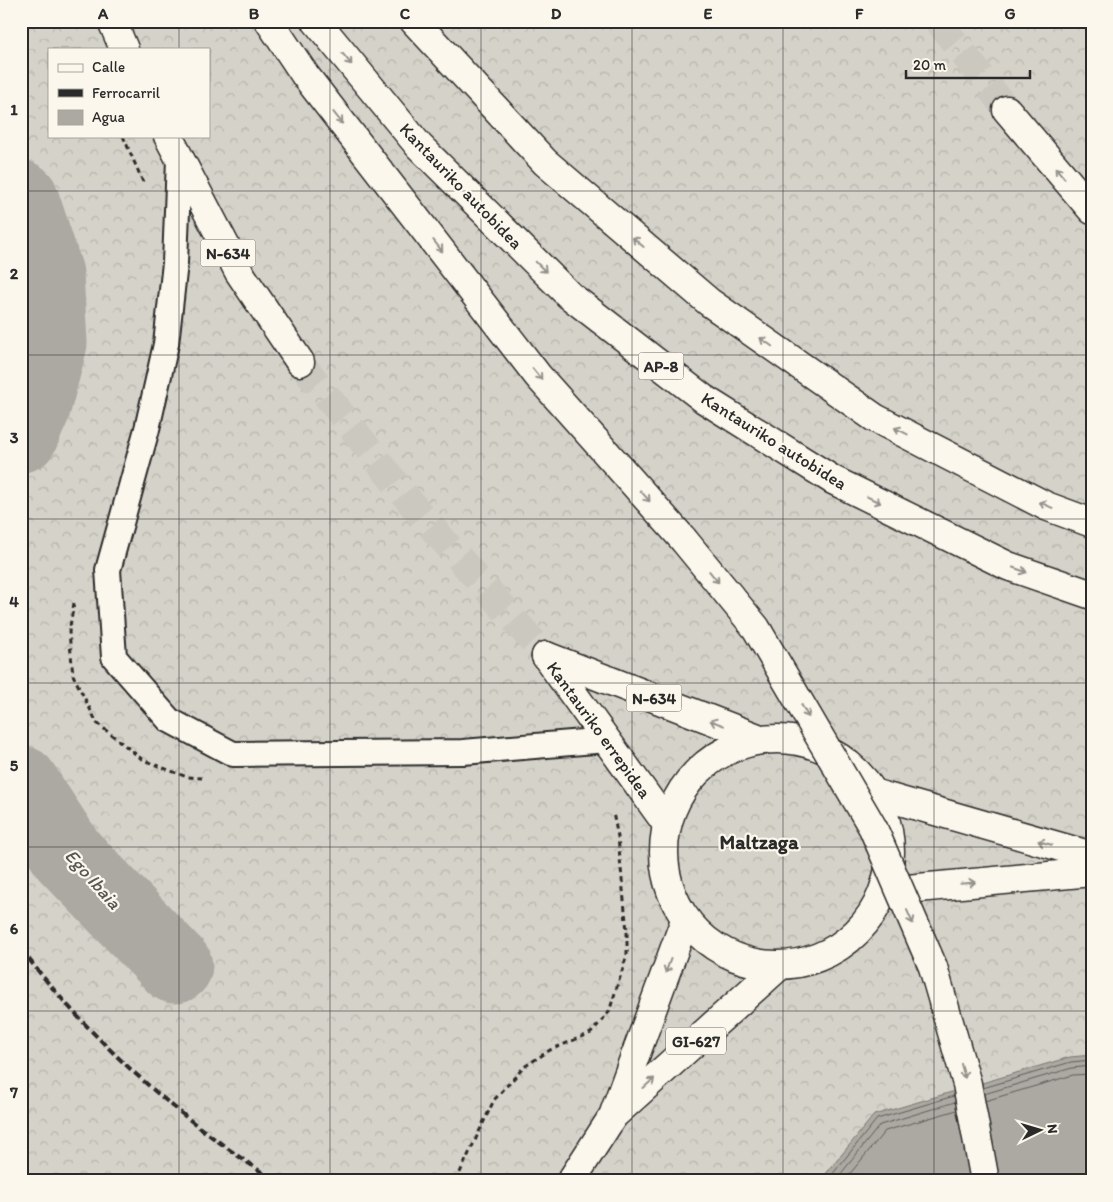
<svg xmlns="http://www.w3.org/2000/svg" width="1113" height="1202" viewBox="0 0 1113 1202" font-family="Itim,sans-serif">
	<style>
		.forest { fill: url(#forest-crowns); stroke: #807e7a; fill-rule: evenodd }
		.water { fill: #aca9a2; stroke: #787772 }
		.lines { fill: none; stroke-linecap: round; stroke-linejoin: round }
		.shore { stroke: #5f5d5b; stroke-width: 1 }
		.river { stroke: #aca9a2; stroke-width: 75 }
		.highway-tunnel { stroke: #cbc8bf; stroke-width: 28; stroke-dasharray: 28 14; stroke-linecap: butt }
		.lane-casing { stroke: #2b2b2b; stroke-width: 28 }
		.primary-casing { stroke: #2b2b2b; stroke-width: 31 }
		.highway-casing { stroke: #2b2b2b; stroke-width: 31 }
		.path { stroke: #2b2b2b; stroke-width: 3; stroke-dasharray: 5 4; stroke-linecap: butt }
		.lane { stroke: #fbf7ec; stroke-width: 24 }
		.primary { stroke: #fbf7ec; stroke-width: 28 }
		.highway { stroke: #fbf7ec; stroke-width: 28 }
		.rail { stroke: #2b2b2b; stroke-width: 4; stroke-dasharray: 8 4; stroke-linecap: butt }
		.highway-bridge-casing { stroke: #2b2b2b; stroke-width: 31; stroke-linecap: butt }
		.highway-bridge { stroke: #fbf7ec; stroke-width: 28 }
		.oneway { stroke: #93918c }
		.grid { fill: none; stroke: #2b2b2b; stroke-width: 1; stroke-opacity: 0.55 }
		.labels { text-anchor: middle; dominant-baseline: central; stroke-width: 4.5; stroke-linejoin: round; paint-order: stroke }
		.shield { fill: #fbf7ec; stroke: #696865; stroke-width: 1 }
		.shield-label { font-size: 16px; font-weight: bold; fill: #2b2b2b }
		.street-label { font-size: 18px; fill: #2b2b2b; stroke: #fbf7ec }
		.water-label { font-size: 19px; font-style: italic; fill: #585755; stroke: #fbf7ec }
		.quarter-label { font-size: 20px; font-weight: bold; fill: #2b2b2b; stroke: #fbf7ec }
		.neatline { fill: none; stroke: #2b2b2b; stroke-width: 2 }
		.grid-label { font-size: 16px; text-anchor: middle; font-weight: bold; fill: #2b2b2b }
	</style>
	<defs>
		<pattern id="forest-crowns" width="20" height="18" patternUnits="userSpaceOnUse" patternTransform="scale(1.25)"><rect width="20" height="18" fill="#d5d2c9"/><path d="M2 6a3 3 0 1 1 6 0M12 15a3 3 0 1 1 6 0" fill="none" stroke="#b7b4ad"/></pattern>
	</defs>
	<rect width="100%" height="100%" fill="#f3efe4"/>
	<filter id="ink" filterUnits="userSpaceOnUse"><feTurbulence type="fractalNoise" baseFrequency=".02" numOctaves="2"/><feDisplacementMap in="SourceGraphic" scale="10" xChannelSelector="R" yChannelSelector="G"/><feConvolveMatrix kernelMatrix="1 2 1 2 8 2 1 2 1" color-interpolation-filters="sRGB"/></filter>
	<g filter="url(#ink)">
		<path class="forest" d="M21,21H1092V1181H21ZM49,49H209V136H49Z"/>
		<polygon class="water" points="1092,1055 1092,1181 820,1181 874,1115 1070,1057"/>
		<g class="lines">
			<g class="shore">
				<polyline points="983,1088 1071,1062 1092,1060"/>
				<polyline points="984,1094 1072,1068 1092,1066"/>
				<polyline points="985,1101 1073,1075 1092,1074"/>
				<polyline points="827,1181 877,1119 954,1096"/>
				<polyline points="835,1181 880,1125 955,1102"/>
				<polyline points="844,1181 885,1131 957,1110"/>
			</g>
			<g class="river">
				<polyline points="21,198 46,274 50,343 33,408 21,435"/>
				<polyline points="21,783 68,855 175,966"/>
			</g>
			<g class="highway-tunnel">
				<polyline points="938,21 1007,110"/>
				<polyline points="300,362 419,513 546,656"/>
			</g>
			<g class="lane-casing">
				<polyline id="lane" points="179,159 175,263 166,344 147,429 108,570 114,657 169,720 233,754 463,752 607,740"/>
			</g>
			<g class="primary-casing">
				<g id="primary">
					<polyline points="616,1113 778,967"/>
					<polyline points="571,1181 613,1116 685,920"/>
				</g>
			</g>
			<g class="highway-casing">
				<g id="highway">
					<polyline points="112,21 124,49"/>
					<polyline points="269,21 305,75 538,376 683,539"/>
					<polyline points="316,21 419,146 569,295 704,399 833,480 1008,566 1092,595"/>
					<polyline points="414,21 545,162 709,302 875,418 1046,506 1092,523"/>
					<polyline points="1007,110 1092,210"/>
					<polyline points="168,136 239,272 300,362"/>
					<polyline points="546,656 763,740"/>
					<polyline points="546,656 666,823"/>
					<circle cx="777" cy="852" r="113"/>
					<polyline points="876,794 1092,856"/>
					<polyline points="885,891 1092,872"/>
				</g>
			</g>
			<g class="path">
				<polyline points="123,136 143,182"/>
				<polyline points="74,603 69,632 73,675 97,723 143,760 187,777 202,778"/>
				<polyline points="456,1181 494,1100 524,1067 550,1050 591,1033 609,1012 627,955 627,932 618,837 613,813"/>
			</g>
			<use href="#lane" class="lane"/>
			<use href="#primary" class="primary"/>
			<use href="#highway" class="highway"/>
			<path class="rail" d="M21,949C92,1042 177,1117 275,1181"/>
			<g class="highway-bridge-casing">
				<polyline id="highway-bridge" points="683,539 756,628 873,828 933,967 967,1084 985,1181"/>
			</g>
			<use href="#highway-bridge" class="highway-bridge"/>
		</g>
		<defs><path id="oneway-shaft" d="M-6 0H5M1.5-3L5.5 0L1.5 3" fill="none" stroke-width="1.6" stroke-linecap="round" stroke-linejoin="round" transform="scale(1.25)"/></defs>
		<g class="oneway">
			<use href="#oneway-shaft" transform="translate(347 59) rotate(51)"/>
			<use href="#oneway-shaft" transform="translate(338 118) rotate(52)"/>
			<use href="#oneway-shaft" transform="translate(1060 173) rotate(-130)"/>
			<use href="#oneway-shaft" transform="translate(638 242) rotate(-139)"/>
			<use href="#oneway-shaft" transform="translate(438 246) rotate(52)"/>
			<use href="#oneway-shaft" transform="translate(541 267) rotate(45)"/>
			<use href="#oneway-shaft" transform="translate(766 342) rotate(-145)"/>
			<use href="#oneway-shaft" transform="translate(537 374) rotate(51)"/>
			<use href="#oneway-shaft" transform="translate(901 431) rotate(-153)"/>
			<use href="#oneway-shaft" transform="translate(645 496) rotate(49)"/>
			<use href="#oneway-shaft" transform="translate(874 500) rotate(26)"/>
			<use href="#oneway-shaft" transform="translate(1046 505) rotate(-156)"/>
			<use href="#oneway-shaft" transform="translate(1020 570) rotate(19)"/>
			<use href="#oneway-shaft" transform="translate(714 577) rotate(51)"/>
			<use href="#oneway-shaft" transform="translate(805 711) rotate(60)"/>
			<use href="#oneway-shaft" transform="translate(717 723) rotate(-159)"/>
			<use href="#oneway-shaft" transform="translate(1045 843) rotate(-164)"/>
			<use href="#oneway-shaft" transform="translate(968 883) rotate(-5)"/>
			<use href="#oneway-shaft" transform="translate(910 917) rotate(66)"/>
			<use href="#oneway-shaft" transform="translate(668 966) rotate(110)"/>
			<use href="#oneway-shaft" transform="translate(963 1071) rotate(74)"/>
			<use href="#oneway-shaft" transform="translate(649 1083) rotate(-42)"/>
		</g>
	</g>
	<path class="grid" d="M179,21V49M330,21V1181M481,21V1181M632,21V1181M783,21V1181M934,21V1181M179,136V1181M21,191H1092M21,355H1092M21,519H1092M21,683H1092M21,847H1092M21,1011H1092"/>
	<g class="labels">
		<g class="shield">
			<rect x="200.5" y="239.5" width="55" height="27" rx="4"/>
			<rect x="638.5" y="352.5" width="45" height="27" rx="4"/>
			<rect x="626.5" y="684.5" width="55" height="27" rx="4"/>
			<rect x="666" y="1027.5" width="60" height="27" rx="4"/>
		</g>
		<g class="shield-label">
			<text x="228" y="253">N-634</text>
			<text x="661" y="366">AP-8</text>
			<text x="654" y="698">N-634</text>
			<text x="696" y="1041">GI-627</text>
		</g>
		<g class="street-label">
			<text transform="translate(461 186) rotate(46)">Kantauriko autobidea</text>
			<text transform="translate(774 441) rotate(32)">Kantauriko autobidea</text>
			<text transform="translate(599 730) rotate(54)">Kantauriko errepidea</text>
		</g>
		<g class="water-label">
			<text transform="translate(93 879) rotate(48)">Ego Ibaia</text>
		</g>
		<g class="quarter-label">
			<text x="759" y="842">Maltzaga</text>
		</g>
	</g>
	<rect width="1113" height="1202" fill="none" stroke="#fbf7ec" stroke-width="55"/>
	<rect x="48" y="48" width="162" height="90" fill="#fbf7ec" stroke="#a8a59f"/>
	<rect x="58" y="64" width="25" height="8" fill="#fbf7ec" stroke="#a8a59f"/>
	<text x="92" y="72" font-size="15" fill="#2b2b2b">Calle</text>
	<rect x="58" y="89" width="25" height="8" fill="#2b2b2b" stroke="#a8a59f"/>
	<text x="92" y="98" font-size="15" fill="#2b2b2b">Ferrocarril</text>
	<rect x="58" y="110" width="25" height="15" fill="#aca9a2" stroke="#a8a59f"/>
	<text x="92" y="122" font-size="15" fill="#2b2b2b">Agua</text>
	<g transform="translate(1040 1130) rotate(85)" stroke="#fbf7ec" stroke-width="4" paint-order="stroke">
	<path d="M0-4L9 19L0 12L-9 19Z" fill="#2b2b2b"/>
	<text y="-8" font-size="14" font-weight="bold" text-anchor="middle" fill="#2b2b2b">N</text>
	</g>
	<path d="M906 70v8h124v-8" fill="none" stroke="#2b2b2b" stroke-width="2.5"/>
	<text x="913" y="70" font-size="15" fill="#2b2b2b" stroke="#fbf7ec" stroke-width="4" paint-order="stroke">20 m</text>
	<rect x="28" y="28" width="1058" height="1146" class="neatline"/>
	<g class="grid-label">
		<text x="103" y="19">A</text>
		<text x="254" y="19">B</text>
		<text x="405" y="19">C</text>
		<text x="556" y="19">D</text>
		<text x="708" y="19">E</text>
		<text x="859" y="19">F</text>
		<text x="1010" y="19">G</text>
		<text x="14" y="115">1</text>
		<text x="14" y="279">2</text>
		<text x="14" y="443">3</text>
		<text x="14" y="607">4</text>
		<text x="14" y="771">5</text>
		<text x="14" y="934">6</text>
		<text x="14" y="1098">7</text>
	</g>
</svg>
